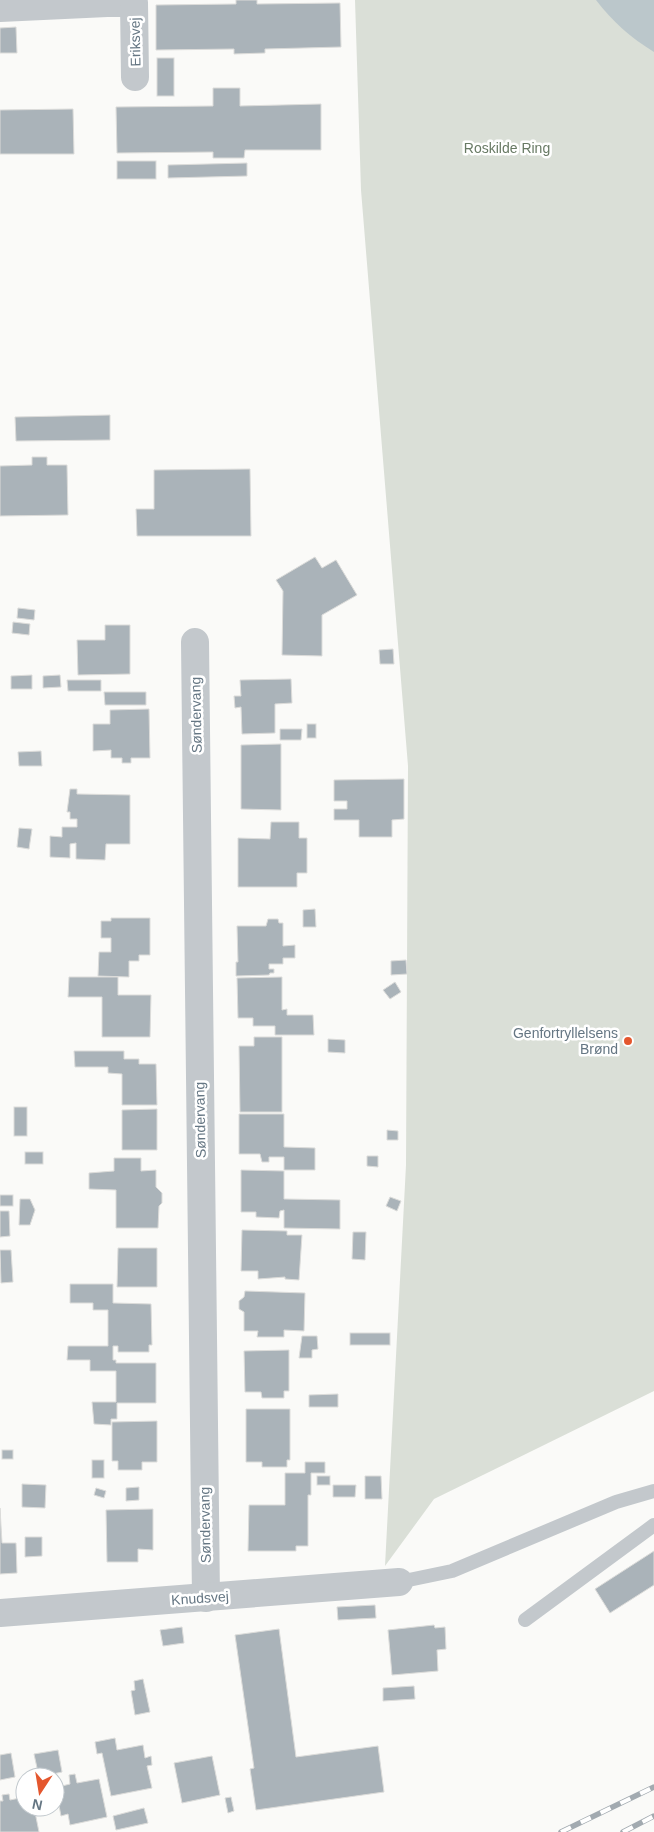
<svg xmlns="http://www.w3.org/2000/svg" width="654" height="1832" viewBox="0 0 654 1832" font-family="Helvetica,sans-serif">
	<style>
		.green { fill: #dadfd7 }
		.water { fill: #bbc7cb }
		.building { fill: #aab3b9; stroke: #dcdcda }
		.lines { fill: none; stroke-linecap: round; stroke-linejoin: round }
		.lane { stroke: #c3c8cc; stroke-width: 14 }
		.street { stroke: #c3c8cc; stroke-width: 28 }
		.rail-casing { stroke: #a2aab0; stroke-width: 5.5 }
		.rail { stroke: #fff; stroke-width: 4; stroke-dasharray: 11; stroke-linecap: butt }
		.poi-dot { fill: #e4572e; stroke: #fff; stroke-width: 2 }
		.labels { text-anchor: middle; dominant-baseline: central; stroke-width: 5; stroke-linejoin: round; paint-order: stroke }
		.street-label { font-size: 14px; fill: #657683; stroke: #fff }
		.park-label { font-size: 14px; fill: #687a64; stroke: #fff }
		.poi-label { font-size: 14px; fill: #657683; stroke: #fff; text-anchor: end }
	</style>
	<rect width="100%" height="100%" fill="#fafaf8"/>
	<polygon class="green" points="355,0 654,0 654,1391 434,1499 385,1566 406,1165 408,766 361,190"/>
	<path class="water" d="M596,0H654V52C631,38 612,21 596,0Z"/>
	<g class="building">
		<polygon points="236,0 257,0 257,4 340,3 341,47 265,49 265,53 234,54 234,49 156,50 156,5 236,4"/>
		<polygon points="16,27 17,53 0,53 0,28"/>
		<rect x="157" y="58" width="17" height="38"/>
		<polygon points="213,88 240,88 240,106 321,104 321,150 245,150 244,158 213,158 213,152 117,153 116,107 213,106"/>
		<polygon points="73,109 74,154 0,154 0,110"/>
		<rect x="117" y="161" width="39" height="18"/>
		<polygon points="247,163 247,176 168,178 168,165"/>
		<polygon points="110,415 110,440 16,441 15,417"/>
		<polygon points="32,457 47,457 47,465 67,465 68,515 0,516 0,466 32,465"/>
		<polygon points="250,469 251,536 137,536 136,509 154,509 154,470"/>
		<polygon points="315,557 322,568 336,560 357,595 322,615 322,656 282,655 283,591 276,580"/>
		<polygon points="18,608 35,610 34,620 17,618"/>
		<polygon points="13,622 30,624 29,635 12,633"/>
		<polygon points="105,625 130,625 130,674 78,675 77,640 105,640"/>
		<polygon points="393,649 394,664 380,664 379,650"/>
		<polygon points="32,675 32,689 11,689 11,676"/>
		<polygon points="60,675 61,687 43,688 43,676"/>
		<polygon points="291,679 292,703 275,704 275,733 242,734 241,707 235,708 234,696 241,696 240,680"/>
		<polygon points="67,680 101,680 101,691 68,691"/>
		<polygon points="104,692 146,692 146,705 105,705"/>
		<polygon points="149,709 150,758 131,758 131,763 122,763 122,758 111,758 111,750 93,751 93,724 110,724 110,710"/>
		<rect x="307" y="724" width="9" height="14"/>
		<polygon points="280,729 302,729 301,740 280,740"/>
		<polygon points="281,744 281,810 241,809 241,745"/>
		<polygon points="41,751 42,766 19,766 18,752"/>
		<polygon points="404,779 404,819 392,820 392,837 359,837 359,820 334,820 334,809 347,809 347,801 334,801 334,780"/>
		<polygon points="70,789 77,789 77,794 130,795 130,844 106,844 105,860 76,859 76,843 70,844 70,858 50,857 50,836 62,837 62,827 77,827 77,819 70,819 70,812 67,812"/>
		<polygon points="271,822 299,822 299,838 307,838 307,873 297,873 297,887 238,887 238,838 270,839"/>
		<polygon points="19,828 32,829 29,849 17,847"/>
		<polygon points="315,909 316,927 303,927 303,910"/>
		<polygon points="111,918 150,918 150,955 139,955 139,961 129,961 129,977 98,976 99,952 111,952 111,938 101,938 101,921 111,921"/>
		<polygon points="268,919 278,919 279,923 283,923 283,946 295,945 295,958 283,958 283,964 269,964 269,969 274,969 274,973 270,973 269,975 236,976 236,962 238,962 237,926 266,926"/>
		<polygon points="406,960 407,974 391,975 391,961"/>
		<polygon points="69,977 118,977 118,995 151,995 150,1037 102,1037 102,997 68,997"/>
		<polygon points="282,977 282,1010 287,1009 287,1015 313,1015 314,1035 275,1035 275,1026 253,1026 253,1018 238,1018 237,978"/>
		<polygon points="395,982 401,992 390,999 383,990"/>
		<polygon points="254,1037 282,1037 282,1112 240,1112 239,1046 254,1046"/>
		<polygon points="328,1039 345,1040 345,1053 328,1052"/>
		<polygon points="74,1051 124,1051 124,1059 139,1059 139,1064 156,1064 157,1105 122,1105 122,1074 108,1073 108,1067 75,1067"/>
		<rect x="14" y="1107" width="13" height="29"/>
		<polygon points="157,1109 157,1150 122,1150 122,1110"/>
		<polygon points="239,1114 284,1114 284,1147 315,1148 315,1170 284,1170 284,1157 269,1157 269,1162 262,1162 260,1154 239,1154"/>
		<polygon points="387,1130 398,1131 398,1140 387,1140"/>
		<rect x="25" y="1152" width="18" height="12"/>
		<polygon points="367,1156 378,1156 378,1167 367,1166"/>
		<polygon points="114,1158 141,1158 141,1171 156,1170 156,1187 162,1193 162,1203 159,1206 158,1228 116,1228 116,1190 89,1189 89,1173 114,1171"/>
		<polygon points="241,1170 284,1171 284,1199 340,1200 340,1229 284,1228 284,1210 280,1211 279,1218 256,1217 256,1212 241,1212"/>
		<rect x="0" y="1195" width="13" height="11"/>
		<polygon points="390,1197 401,1201 397,1211 386,1206"/>
		<polygon points="20,1199 30,1199 35,1210 30,1225 19,1225"/>
		<polygon points="0,1211 9,1211 10,1236 0,1237"/>
		<polygon points="242,1230 287,1231 287,1235 302,1235 299,1280 285,1279 285,1277 258,1279 258,1271 241,1271"/>
		<polygon points="353,1232 366,1232 365,1260 352,1259"/>
		<polygon points="118,1248 157,1248 157,1287 117,1287"/>
		<polygon points="0,1250 11,1250 13,1282 1,1283"/>
		<polygon points="70,1284 113,1284 113,1303 151,1304 152,1345 149,1345 149,1352 118,1352 118,1346 113,1346 113,1360 116,1360 116,1363 156,1363 156,1403 117,1403 117,1419 111,1419 111,1425 94,1424 92,1402 116,1402 116,1371 90,1371 90,1360 67,1360 68,1346 108,1346 108,1310 93,1310 93,1303 70,1303"/>
		<polygon points="245,1291 305,1293 304,1331 284,1330 284,1337 257,1337 258,1331 244,1331 244,1312 239,1309 239,1301 244,1297"/>
		<rect x="350" y="1333" width="40" height="12"/>
		<polygon points="302,1336 317,1336 318,1349 312,1350 312,1358 299,1358"/>
		<polygon points="289,1350 289,1391 284,1391 284,1398 262,1398 261,1392 245,1392 244,1351"/>
		<polygon points="338,1394 338,1407 309,1407 309,1395"/>
		<polygon points="246,1409 290,1409 290,1460 287,1460 287,1467 262,1467 262,1462 246,1462"/>
		<polygon points="157,1421 157,1462 142,1462 142,1470 118,1470 118,1461 112,1461 112,1422"/>
		<rect x="2" y="1450" width="11" height="9"/>
		<rect x="92" y="1460" width="12" height="18"/>
		<polygon points="305,1462 325,1462 325,1473 311,1473 311,1495 308,1495 308,1546 296,1546 296,1551 248,1551 249,1505 285,1505 285,1473 305,1473"/>
		<rect x="317" y="1476" width="13" height="9"/>
		<polygon points="365,1476 381,1476 382,1499 365,1499"/>
		<polygon points="22,1484 46,1485 45,1508 22,1507"/>
		<polygon points="333,1485 356,1485 355,1497 333,1497"/>
		<polygon points="139,1487 139,1500 126,1501 126,1488"/>
		<polygon points="96,1488 106,1491 104,1498 94,1495"/>
		<polygon points="0,1508 2,1543 16,1543 17,1573 0,1574"/>
		<polygon points="153,1509 153,1550 138,1549 138,1562 107,1562 106,1510"/>
		<polygon points="25,1537 42,1537 42,1556 25,1557"/>
		<polygon points="654,1551 654,1585 610,1613 595,1589"/>
		<polygon points="375,1605 376,1618 338,1620 337,1607"/>
		<polygon points="434,1625 435,1628 445,1627 446,1649 437,1650 438,1671 392,1675 388,1630"/>
		<polygon points="182,1627 184,1643 163,1646 160,1630"/>
		<polygon points="279,1629 296,1757 378,1746 384,1792 256,1810 250,1769 254,1768 235,1635"/>
		<polygon points="143,1679 150,1712 135,1715 131,1691 135,1690 134,1681"/>
		<polygon points="414,1686 415,1699 383,1701 383,1688"/>
		<polygon points="115,1738 117,1750 143,1745 145,1758 151,1756 152,1765 147,1766 152,1788 111,1796 102,1753 97,1754 95,1742"/>
		<polygon points="58,1750 62,1772 39,1777 34,1754"/>
		<polygon points="11,1753 15,1777 0,1780 0,1755"/>
		<polygon points="212,1756 220,1795 182,1803 174,1763"/>
		<polygon points="75,1774 77,1783 99,1779 107,1817 70,1825 68,1814 61,1816 57,1795 64,1793 62,1786 70,1784 69,1775"/>
		<polygon points="9,1794 10,1800 25,1797 25,1807 34,1807 39,1832 0,1832 0,1801 3,1801 2,1795"/>
		<polygon points="231,1797 234,1811 228,1813 225,1798"/>
		<polygon points="144,1808 148,1823 116,1830 113,1816"/>
	</g>
	<g class="lines">
		<g class="lane">
			<polyline points="399,1582 452,1571 616,1502 654,1491"/>
			<polyline points="525,1620 654,1525"/>
		</g>
		<g class="street">
			<polyline points="107,3 134,3 135,77"/>
			<polyline points="0,8 107,3 107,0"/>
			<polyline points="195,642 206,1598"/>
			<polyline points="0,1613 399,1582"/>
		</g>
		<g class="rail-casing">
			<g id="rail">
				<polyline points="561,1832 654,1787"/>
				<polyline points="623,1832 654,1816"/>
			</g>
		</g>
		<use href="#rail" class="rail"/>
	</g>
	<circle class="poi-dot" cx="628" cy="1041" r="5"/>
	<g class="labels">
		<g class="street-label">
			<text transform="translate(135 42) rotate(-91)">Eriksvej</text>
			<text transform="translate(196 715) rotate(-91)">Søndervang</text>
			<text transform="translate(200 1120) rotate(-91)">Søndervang</text>
			<text transform="translate(205 1525) rotate(-91)">Søndervang</text>
			<text transform="translate(200 1598) rotate(-4)">Knudsvej</text>
		</g>
		<g class="park-label">
			<text x="507" y="148">Roskilde Ring</text>
		</g>
		<g class="poi-label">
			<text x="618" y="1033">Genfortryllelsens<tspan x="618" dy="16">Brønd</tspan></text>
		</g>
	</g>
	<g transform="translate(40 1792) rotate(192)"><circle r="24" fill="#ffffff" stroke="#c1c8cd"/>
	<path d="M0-4L9 19L0 12L-9 19Z" fill="#e4572e"/>
	<text y="-8" font-size="14" font-weight="bold" text-anchor="middle" fill="#657683">N</text>
	</g>
</svg>
